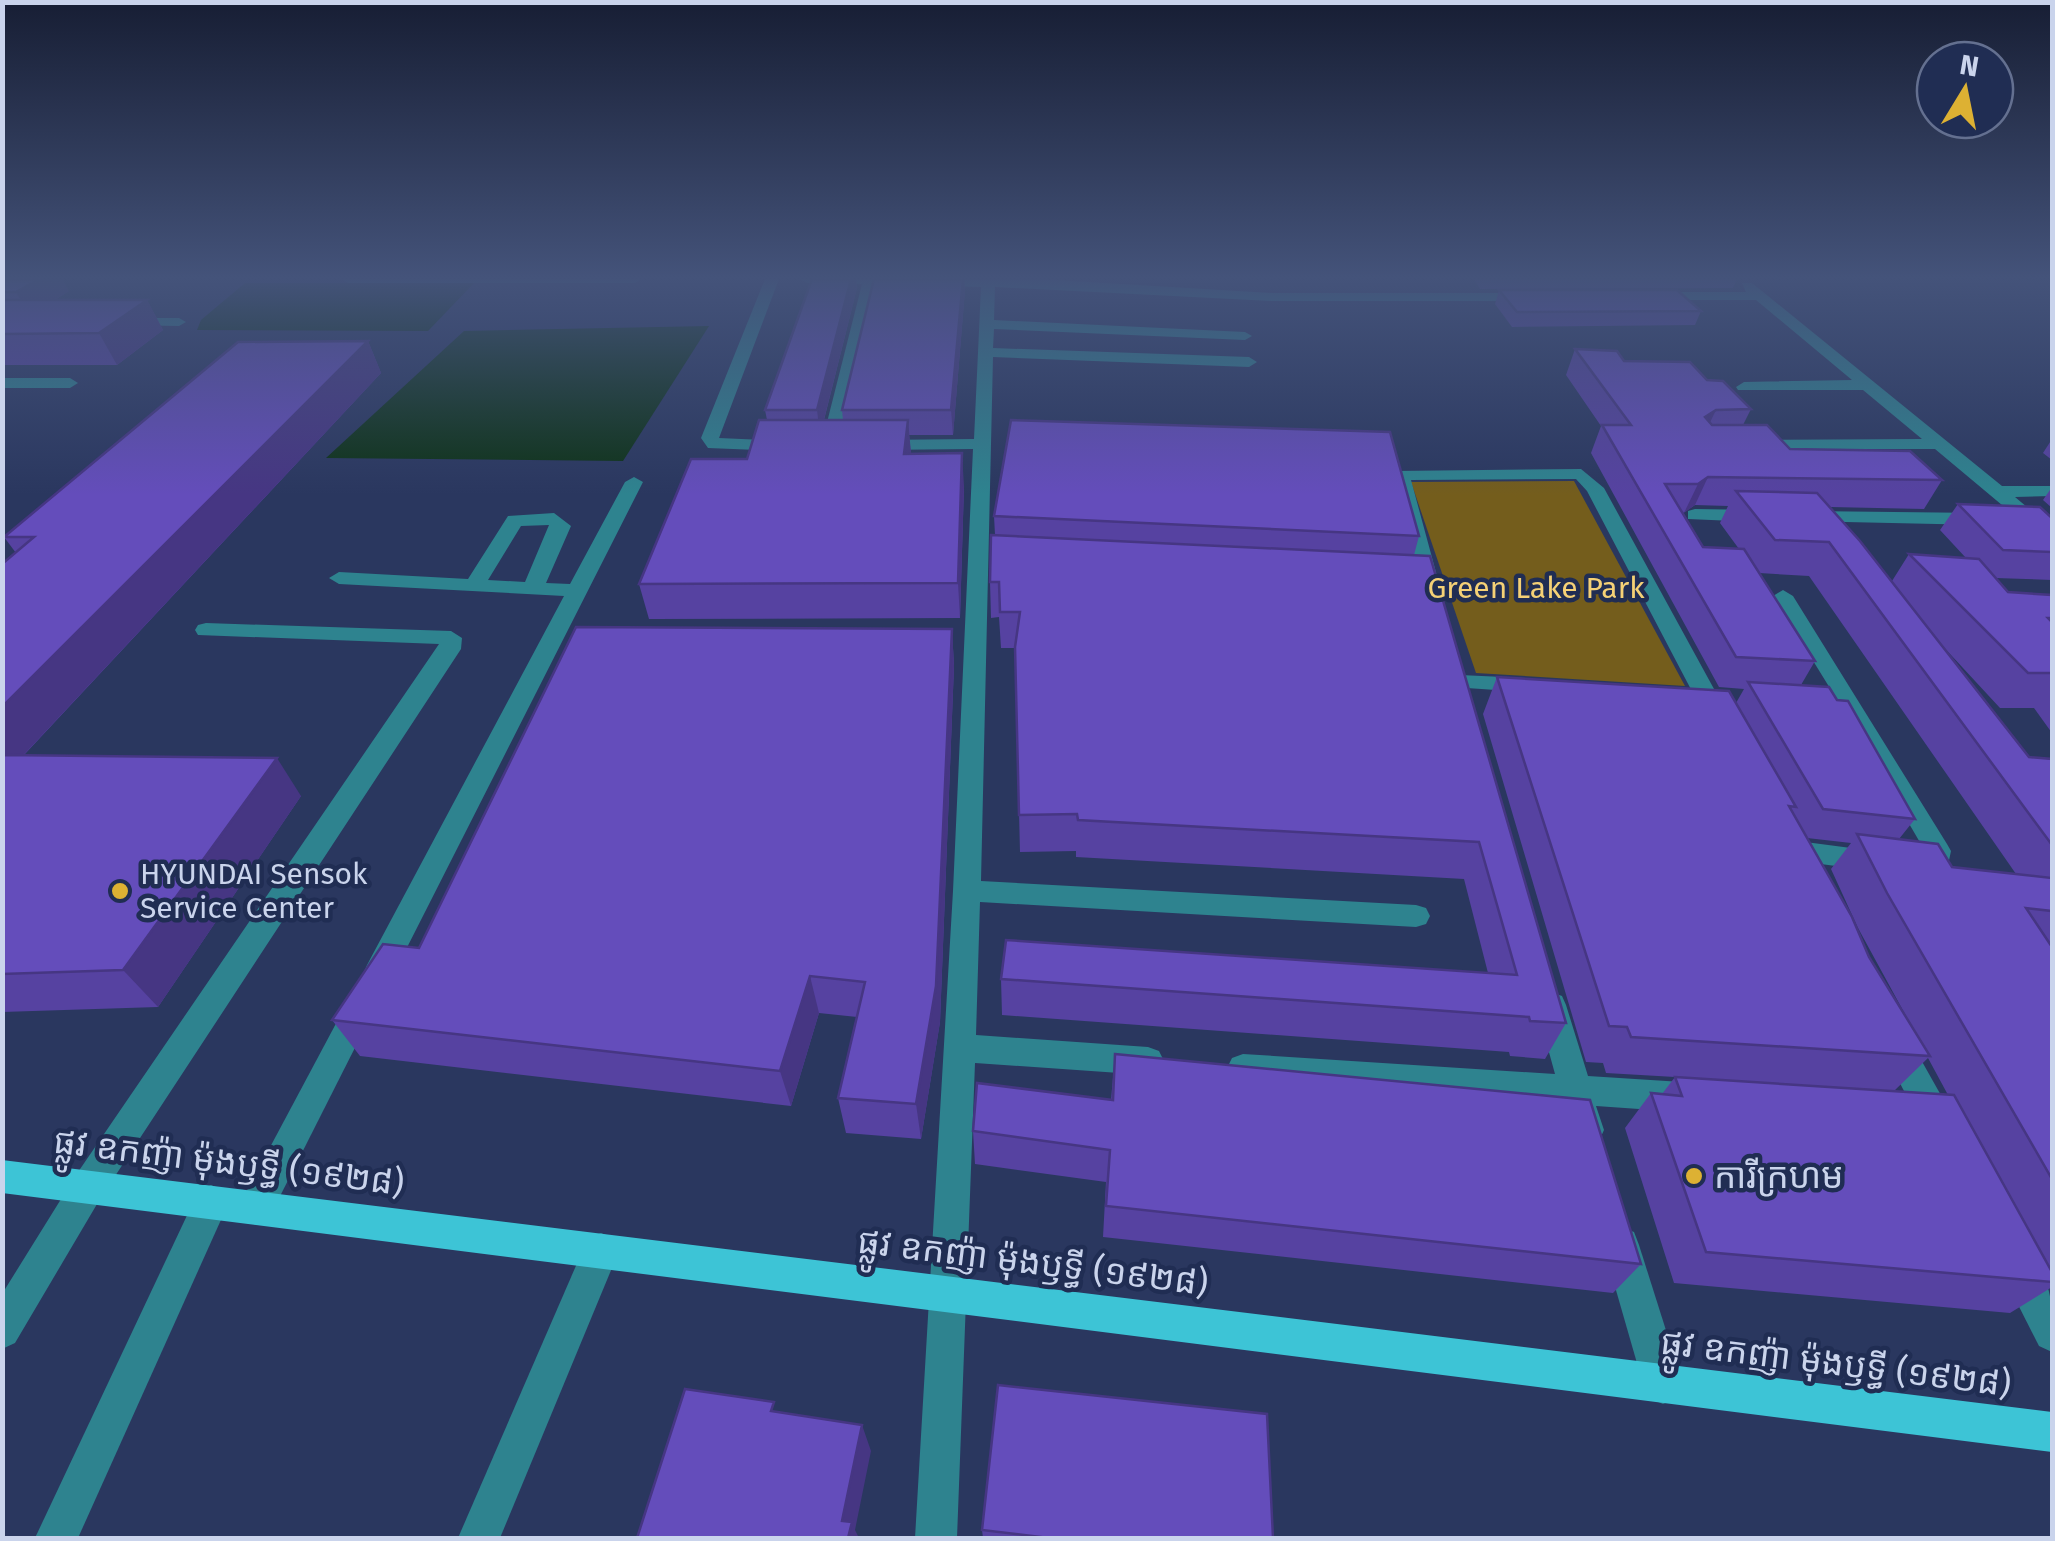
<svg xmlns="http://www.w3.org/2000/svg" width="2055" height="1541" viewBox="0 0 2055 1541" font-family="'Fira Sans','Noto Sans Khmer',sans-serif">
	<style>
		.green { fill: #745d1c }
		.water { fill: #0d3216 }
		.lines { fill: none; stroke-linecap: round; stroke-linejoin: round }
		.minor { fill: #2e838f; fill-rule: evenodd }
		.major { fill: #3dc4d6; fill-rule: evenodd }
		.wall { fill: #5642a1; fill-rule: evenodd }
		.shaded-wall { fill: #463683 }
		.building { fill: #644dbb; stroke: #463683; stroke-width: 2.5 }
		.poi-dot { fill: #ddb133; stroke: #202d53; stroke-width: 4 }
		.labels { text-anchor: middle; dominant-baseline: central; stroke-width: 9; stroke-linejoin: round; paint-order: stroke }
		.park-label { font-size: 30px; fill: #f5d176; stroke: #202d53 }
		.poi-label { font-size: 30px; fill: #cad4ec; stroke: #202d53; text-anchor: start }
		.near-street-label { font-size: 35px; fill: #cad4ec; stroke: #202d53 }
		.near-poi-label { font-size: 35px; fill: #cad4ec; stroke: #202d53; text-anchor: start }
	</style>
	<rect width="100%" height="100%" fill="#2a375f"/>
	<polygon class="green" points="1574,481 1685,686 1476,673 1411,482"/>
	<g class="water">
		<polygon points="245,283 474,283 428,331 197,330 201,320"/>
		<polygon points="709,326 623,461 326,458 464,331"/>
	</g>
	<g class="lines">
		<g class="minor">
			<polygon points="341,279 642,279 635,283 348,283"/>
			<polygon points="765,279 779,279 719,438 786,441 795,446 786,451 708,448 701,438"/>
			<polygon points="800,279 1056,280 1271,293 1529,293 1536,297 1529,301 1271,301 995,287 994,320 1245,332 1252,336 1245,340 994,329 993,348 1249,357 1257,362 1249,367 993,357 981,881 1416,905 1426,908 1430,916 1426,924 1416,927 980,902 976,1035 1148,1047 1159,1051 1164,1061 1159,1071 1148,1075 975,1063 957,1538 915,1538 953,891 973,449 876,450 867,445 876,440 974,439 981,287 876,284 839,446 830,451 821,446 862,284 807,283"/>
			<polygon points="1742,283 1752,283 2002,486 2052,486 2052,496 2015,497 2052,528 2052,543 2045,541 1935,449 1749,449 1746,445 1755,440 1922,439 1863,390 1738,390 1736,387 1744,382 1852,380 1756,300 1654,300 1647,296 1654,292 1746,292"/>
			<polygon points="127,318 179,318 186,322 179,326 122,325 122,319"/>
			<polygon points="2,378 70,378 78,383 70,388 2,388"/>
			<polygon points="1581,469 1604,488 1731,720 1727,726 1711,726 1707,720 1587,491 1576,479 1411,480 1440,587 1430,593 1420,587 1391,475 1394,471"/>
			<path d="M634,477L643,482L389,983L378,986L367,983L363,974L367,965L564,596L339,584L329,578L339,572L468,579L508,516L554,513L571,526L546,583L570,584L625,482ZM549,525L525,582L488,580L521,526Z"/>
			<polygon points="1695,509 1757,510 1767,516 1757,522 1688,519 1688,511"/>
			<polygon points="1807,511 1982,513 1992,519 1982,525 1800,521 1797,517"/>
			<polygon points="1783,590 1793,596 1947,844 1951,851 1947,870 1924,875 1914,872 1910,865 1925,851 1845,714 1819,712 1807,704 1819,696 1836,698 1773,596"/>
			<polygon points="206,623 451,631 462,638 461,649 100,1199 15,1343 2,1349 2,1294 76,1175 439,644 198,635 195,630 198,625"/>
			<polygon points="1460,675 1525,678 1537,685 1525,692 1452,687 1449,682 1452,677"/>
			<polygon points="1790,840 1874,851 1884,854 1888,861 1884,868 1874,871 1790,860 1781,857 1777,850 1781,843"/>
			<polygon points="1551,992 1562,996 1566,1005 1588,1076 1682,1082 1694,1087 1698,1097 1694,1107 1682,1112 1596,1106 1604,1130 1599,1141 1587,1145 1575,1141 1563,1104 1243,1082 1232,1078 1227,1068 1232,1058 1243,1054 1555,1074 1536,1005 1540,996"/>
			<polygon points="359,997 370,1001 374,1010 268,1220 256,1225 244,1220 238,1208 244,1196 348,1001"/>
			<polygon points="1896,1031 1907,1035 1951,1113 1956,1124 1951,1135 1939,1139 1927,1135 1880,1045 1885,1035"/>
			<polygon points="211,1185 223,1190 229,1202 78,1538 35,1538 199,1190"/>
			<polygon points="1621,1227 1634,1232 1639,1245 1683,1384 1677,1398 1663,1404 1649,1398 1643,1384 1603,1245 1608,1232"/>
			<polygon points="601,1233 614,1238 619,1251 500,1538 458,1538 588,1238"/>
			<path d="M2018,1251C2055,1266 2054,1318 2052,1352L2039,1346L2000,1269L2005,1256Z"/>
		</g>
		<polygon class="major" points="2,1160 2052,1412 2052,1452 2,1193"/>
	</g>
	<g class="wall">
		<polygon points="2,279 69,291 55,300 147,300 163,330 117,365 2,365"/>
		<polygon points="812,279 856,279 857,288 824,420 843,420 842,410 874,279 964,279 965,290 953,435 909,435 911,454 964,486 960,618 649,619 639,584 747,459 767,420 765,410"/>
		<polygon points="1474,279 1737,279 1733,288 1480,289"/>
		<polygon points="1499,290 1701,311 1695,325 1512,327 1495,304"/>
		<polygon points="368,341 381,373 24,755 301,796 158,1007 2,1012 2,564 16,553 4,537"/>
		<path d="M1575,349L1707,380L1751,409L1743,425L1790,449L1942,480L1924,509L1830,507L1892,581L1909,554L1966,558L1940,530L1958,504L2052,518V580L1995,578L2008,592L2052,595V733L2034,708H2000L1938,641L2029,757L2052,759V1289V1287L2010,1313L1674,1283L1625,1128L1651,1093L1662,1094L1675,1077L1606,1073L1603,1063L1586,1062L1483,714L1497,677L1736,703L1744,689L1719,687L1591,453L1601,426L1566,375ZM1695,505L1728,506L1720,523L1739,549L1703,547L1683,513ZM1759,573L1809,576L2016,874L1952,867L1899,839L1915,819L1801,685L1815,661ZM1807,838L1851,843L1831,869L1858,928L1906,1016L1869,957ZM1928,1058L1948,1095L1894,1091Z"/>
		<polygon points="2052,439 2052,460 2043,453"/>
		<polygon points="2052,487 2052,508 2043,500"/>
		<polygon points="994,516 1419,536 1414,555 1566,1023 1545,1059 1510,1056 1509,1052 1002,1015 1001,979 1488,973 1464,879 1076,857 1076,851 1020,852 1015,648 1001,648 999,617 991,618 990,582 995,535"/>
		<polygon points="952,629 954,666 940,1022 921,1139 846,1133 838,1098 857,1017 819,1013 791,1106 360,1056 332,1020 419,948"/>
		<polygon points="1115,1054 1641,1264 1613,1293 1103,1237 1106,1182 975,1164 973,1131 1111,1100"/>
		<polygon points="982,1530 1273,1538 983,1538"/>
	</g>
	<g class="shaded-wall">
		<polygon points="39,279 62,279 69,291 30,315 16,292"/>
		<polygon points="851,279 856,279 857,288 820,435 817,410"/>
		<polygon points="963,279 964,279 965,290 953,435 951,410"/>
		<polygon points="147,300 163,330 117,365 99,333"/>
		<polygon points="368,341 381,373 2,778 2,707"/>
		<polygon points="1716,410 1703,437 1705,417"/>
		<polygon points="908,420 911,453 907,487 904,454"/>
		<polygon points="962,453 964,486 960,618 958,583"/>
		<polygon points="1708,477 1695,505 1684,513 1698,484"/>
		<polygon points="952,629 954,666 940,1022 921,1139 916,1104"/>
		<polygon points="277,758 301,796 158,1007 123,970"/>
		<polygon points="810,976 819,1013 791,1106 780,1071"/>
		<polygon points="862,1425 871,1451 855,1530 859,1538 848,1538 842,1521"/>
	</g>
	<g class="building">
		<polygon points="2,279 39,279 16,292 2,292"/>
		<polygon points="812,279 851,279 817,410 765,410"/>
		<polygon points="874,279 963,279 951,410 842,410"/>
		<polygon points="1499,290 1677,290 1701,311 1517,312"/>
		<polygon points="2,300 147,300 99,333 2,334"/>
		<polygon points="368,341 2,707 2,564 34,537 4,537 238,342"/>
		<polygon points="1575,349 1617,351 1624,361 1690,362 1707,380 1723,381 1751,409 1716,410 1705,417 1712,425 1767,425 1790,449 1910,451 1942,480 1708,477 1698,484 1665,484 1703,547 1744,549 1815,661 1736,657 1602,425 1631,425"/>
		<polygon points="759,420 908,420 904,454 962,453 958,583 639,584 691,459 747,459"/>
		<polygon points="1011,420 1390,432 1419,536 994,516"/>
		<polygon points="1736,491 1817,493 1860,541 2029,757 2052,759 2052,845 1829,542 1775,540"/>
		<polygon points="1958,504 2040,507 2052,518 2052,552 2003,550"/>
		<polygon points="991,535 1430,556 1566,1023 1530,1021 1529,1017 1001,979 1006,940 1517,975 1479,842 1078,820 1077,814 1019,815 1015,647 1020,612 1000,612 999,582 990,582"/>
		<polygon points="1909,554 1979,559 2008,592 2052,595 2052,618 2048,618 2052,622 2052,673 2028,673"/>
		<polygon points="576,627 952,629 936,986 916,1104 838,1098 865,982 810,976 780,1071 332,1020 383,944 419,948"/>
		<polygon points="1497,677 1729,691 1796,807 1789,806 1852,917 1869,957 1930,1056 1631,1037 1627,1027 1609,1026"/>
		<polygon points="1748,682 1829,687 1837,700 1848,701 1915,819 1823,809"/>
		<polygon points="2,755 277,758 123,970 2,974"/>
		<polygon points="1857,834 1938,844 1952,867 2052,878 2052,911 2026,908 2052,947 2052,1179 1887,893"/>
		<polygon points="1115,1054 1590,1100 1641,1264 1106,1206 1110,1150 973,1131 977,1083 1113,1100"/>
		<polygon points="1675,1077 1954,1095 2052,1272 2052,1282 1706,1252 1651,1093 1682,1096"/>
		<polygon points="998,1385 1267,1414 1273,1538 1049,1538 982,1530"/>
		<polygon points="685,1389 774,1402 771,1411 862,1425 842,1521 852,1522 848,1538 637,1538"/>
	</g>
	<linearGradient id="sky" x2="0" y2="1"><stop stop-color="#171e34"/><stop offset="0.56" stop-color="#44537a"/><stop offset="1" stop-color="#44537a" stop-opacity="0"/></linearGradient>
	<rect width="2055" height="495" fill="url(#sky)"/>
	<g class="poi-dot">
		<circle cx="120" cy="891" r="10"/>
		<circle cx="1694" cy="1176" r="10"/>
	</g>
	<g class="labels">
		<g class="park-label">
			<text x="1536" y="588">Green Lake Park</text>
		</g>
		<g class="poi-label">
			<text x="140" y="874">HYUNDAI Sensok<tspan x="140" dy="34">Service Center</tspan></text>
		</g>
		<g class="near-street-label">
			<text transform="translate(229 1162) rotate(7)">ផ្លូវ ឧកញ៉ា ម៉ុងឫទ្ធី (១៩២៨)</text>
			<text transform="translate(1033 1262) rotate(7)">ផ្លូវ ឧកញ៉ា ម៉ុងឫទ្ធី (១៩២៨)</text>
			<text transform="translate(1836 1363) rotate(7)">ផ្លូវ ឧកញ៉ា ម៉ុងឫទ្ធី (១៩២៨)</text>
		</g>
		<g class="near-poi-label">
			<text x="1714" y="1176">ការីក្រហម</text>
		</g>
	</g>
	<rect width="2055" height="1541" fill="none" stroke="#cad4ec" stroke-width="10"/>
	<g transform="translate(1965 90) rotate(10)"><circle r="48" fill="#202d53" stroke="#647090" stroke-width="2.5"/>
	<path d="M0-8L18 38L0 25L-18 38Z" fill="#ddb133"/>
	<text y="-15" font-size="28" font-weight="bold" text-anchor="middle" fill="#cad4ec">N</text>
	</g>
</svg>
